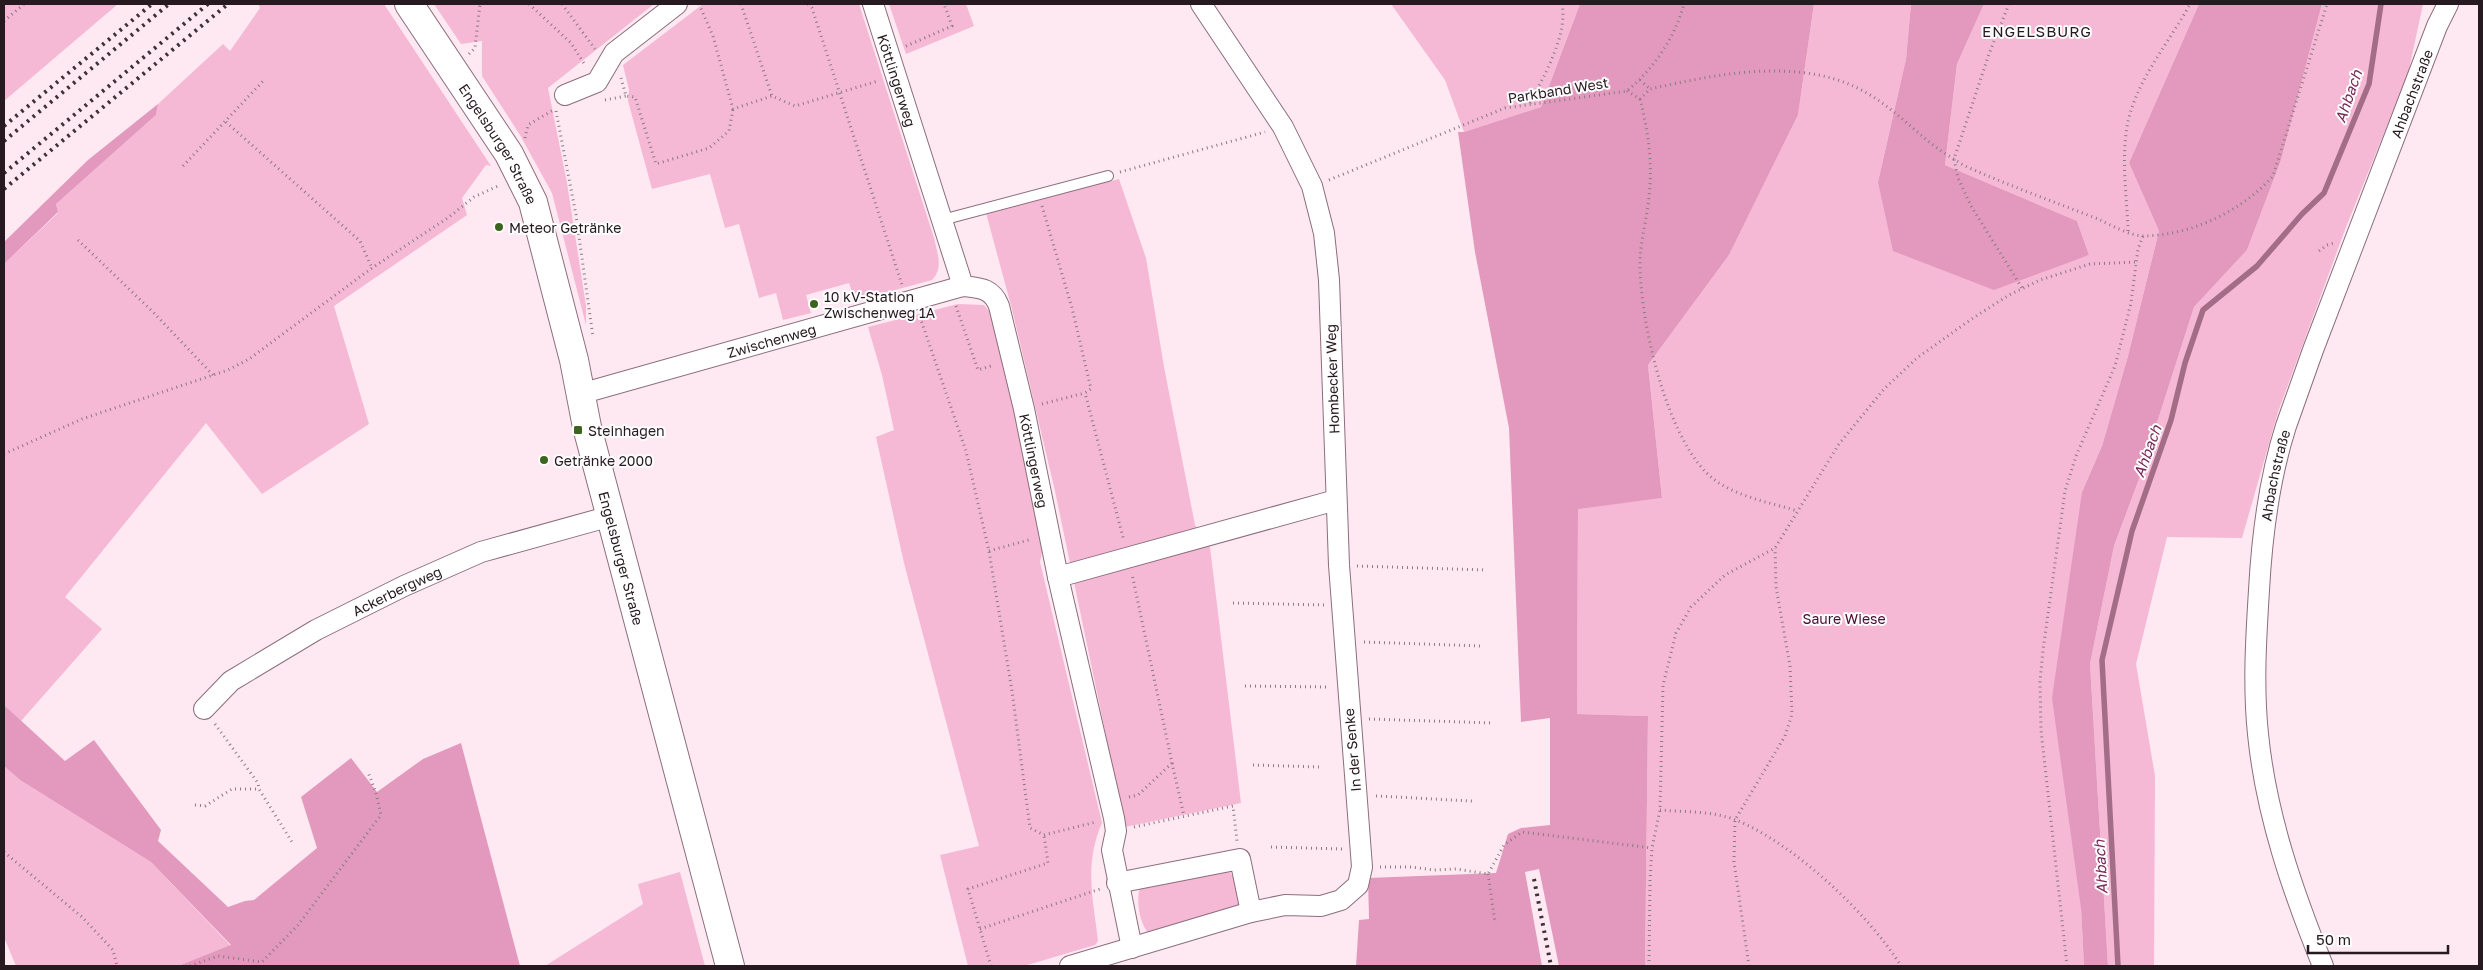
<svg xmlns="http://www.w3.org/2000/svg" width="2483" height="970" viewBox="0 0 2483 970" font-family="'Golos Text',sans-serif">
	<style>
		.green { fill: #f5b8d5 }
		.forest { fill: #e299bd }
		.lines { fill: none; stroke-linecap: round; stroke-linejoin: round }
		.stream { stroke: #a36d88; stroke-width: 5.5 }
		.lane-casing { stroke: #8c6e7c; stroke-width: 12 }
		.street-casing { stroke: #8c6e7c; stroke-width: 22 }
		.secondary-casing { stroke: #8c6e7c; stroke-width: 30 }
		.path { stroke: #8b7b82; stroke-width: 3; stroke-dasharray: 1 4; stroke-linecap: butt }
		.lane { stroke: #fff; stroke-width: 10 }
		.street { stroke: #fff; stroke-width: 20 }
		.secondary { stroke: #fff; stroke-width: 28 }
		.rail { stroke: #3d3036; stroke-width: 4; stroke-dasharray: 2.5 5; stroke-linecap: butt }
		.poi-dot { fill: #3d641e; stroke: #fdfdfd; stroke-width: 2 }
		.labels { text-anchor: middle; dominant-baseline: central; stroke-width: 4; stroke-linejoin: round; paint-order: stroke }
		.street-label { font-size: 14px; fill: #261a20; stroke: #fdfdfd }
		.poi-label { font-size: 14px; fill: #261a20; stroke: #fdfdfd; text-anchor: start }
		.park-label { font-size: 14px; fill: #4d0d33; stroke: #fdfdfd }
		.neighbourhood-label { font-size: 15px; letter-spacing: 1px; fill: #261a20; stroke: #fdfdfd }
		.water-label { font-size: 15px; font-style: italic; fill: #7b2758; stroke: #fdfdfd }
	</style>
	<rect width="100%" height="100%" fill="#fee9f2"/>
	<g class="green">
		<polygon points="4,4 118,4 4,101"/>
		<polygon points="258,4 384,4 491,166 486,165 462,198 467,215 334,306 369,424 262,494 206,423 65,597 102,629 21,721 4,705 4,264 58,213 56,204 156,115 158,104 223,44 230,51 260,8"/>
		<polygon points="434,4 654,4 548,88 567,183 586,306 586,325 552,193 520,135 482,76 482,41 461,44"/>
		<path d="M703,4H859L934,238C937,253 944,268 932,280L855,301L849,283L806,295L811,313L783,320L776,293L759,298L739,224L725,228L710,174L652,189L628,101L629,90L623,65Z"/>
		<polygon points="889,4 966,4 974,26 906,54"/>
		<polygon points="1391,4 1580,4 1541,107 1464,132 1445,80"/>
		<polygon points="1814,4 1911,4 1906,59 1878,182 2067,262 2089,255 2077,221 1945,165 1957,64 1984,4 2199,4 2129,163 2159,231 2128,356 2102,446 2082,492 2081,908 2084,966 1645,966 1648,716 1577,714 1578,508 1662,498 1648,365 1729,255 1798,115"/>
		<polygon points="2322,4 2423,4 2408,74 2346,227 2278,412 2242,538 2167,537 2136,664 2155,776 2154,966 2108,966 2090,664 2114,546 2139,479 2194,307 2247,250 2281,160"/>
		<polygon points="1119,179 1146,258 1164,367 1195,525 1210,547 1241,803 1125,827 1055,491 1012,309 986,213"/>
		<path d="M958,304L984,305L990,312L1008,381L1044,541L1040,562L1102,823C1084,864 1093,898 1098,941L1095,945L1024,966H968L940,855L979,846L904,563L876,437L894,430L882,375L868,327Z"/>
		<polygon points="4,766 20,780 151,862 231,946 178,966 16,966 4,937"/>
		<path d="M1229,870L1233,877L1240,906L1151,936C1139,925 1135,899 1141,884Z"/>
		<polygon points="680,872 705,966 545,966 643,904 638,884"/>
	</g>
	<g class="forest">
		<polygon points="1580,4 1814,4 1798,115 1729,255 1648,365 1662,498 1578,509 1577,714 1648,716 1645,966 1559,966 1539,869 1525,872 1542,966 1356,966 1359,920 1369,919 1368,878 1496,873 1508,834 1521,828 1550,825 1550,718 1521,722 1509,428 1475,252 1458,132 1464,132 1541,107"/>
		<polygon points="1911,4 1984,4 1957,64 1945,165 2077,221 2089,255 1994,290 1893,251 1878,182 1906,59"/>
		<polygon points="2199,4 2322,4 2281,160 2247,250 2194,307 2139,479 2114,546 2090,664 2108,966 2084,966 2081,908 2052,698 2082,492 2102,446 2128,356 2159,231 2129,163"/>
		<polygon points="158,104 156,115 56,204 58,212 4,264 4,242 88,160"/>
		<polygon points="4,705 65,761 94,740 161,830 158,841 228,907 245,901 254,900 317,848 301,797 351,758 377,792 423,759 461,743 520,966 178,966 231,945 151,862 20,780 4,766"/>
	</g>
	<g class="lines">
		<polyline class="stream" points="2118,966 2102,660 2132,531 2171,420 2185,363 2203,310 2257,266 2302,214 2324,193 2369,84 2381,4"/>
		<g class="lane-casing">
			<polyline id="lane" points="942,220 1108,176"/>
		</g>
		<g class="street-casing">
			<g id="street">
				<path id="s1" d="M873,4L963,286C980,288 992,288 999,306L1024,409L1058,577L1114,818L1116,831L1112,850L1132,948"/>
				<polyline points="565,95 597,82 614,53 677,4"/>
				<path id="s2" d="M580,394L963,286"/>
				<polyline points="1058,577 1336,500"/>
				<path id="s3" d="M204,709L231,681L316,630L404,586L481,552L611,516"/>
				<polyline points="1117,883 1240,859 1251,912"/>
				<polyline points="1070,966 1251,912 1285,905 1321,906 1341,900 1358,885 1362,867 1339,565 1329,280 1324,233 1312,186 1283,127 1201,4"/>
				<path id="s4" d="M2323,966C2293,892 2266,815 2258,734C2253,686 2256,638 2259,590C2262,535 2269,479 2286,426L2313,350L2437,26L2448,4"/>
			</g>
		</g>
		<g class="secondary-casing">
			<g id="secondary">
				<path id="s5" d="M409,4L509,154L533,202L574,360L587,427L730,966"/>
			</g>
		</g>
		<g class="path">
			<polyline points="529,4 571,43 585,65"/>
			<polyline points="562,4 595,49"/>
			<polyline points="699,4 713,36 733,109 772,96 795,106 878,81"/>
			<polyline points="741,4 772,96"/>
			<polyline points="808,4 812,8 902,285"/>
			<polyline points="2009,4 1989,54 1954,159 1958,178 1971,206 2022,288"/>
			<polyline points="4,21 24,4"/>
			<polyline points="906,46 952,26 944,4"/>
			<polyline points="469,54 475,48 480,4"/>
			<polyline points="621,78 626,96 635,97 656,164 709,148 729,131 733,109"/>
			<polyline points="1640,80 1650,89"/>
			<path d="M1627,91L1640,99L1650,89C1717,74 1802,56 1865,92C1892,107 1913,130 1937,148C1945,154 1954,159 1963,165C2007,185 2052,201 2098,219C2111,225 2130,236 2144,236C2192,235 2242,211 2273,176L2327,4"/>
			<path d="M1640,99C1648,130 1653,164 1649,196C1647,218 1641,239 1640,260C1639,318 1667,446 1716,481C1739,497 1771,503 1798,511"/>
			<polyline points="605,100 626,96"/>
			<path d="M1530,103C1544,76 1568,35 1562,4"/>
			<polyline points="556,111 576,215 593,337"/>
			<polyline points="226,122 360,241 372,268"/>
			<polyline points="525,138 528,125 555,109"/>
			<polyline points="183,166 265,79"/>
			<polyline points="1120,172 1265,132"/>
			<path d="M1329,180L1505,108L1627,91C1655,67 1674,39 1684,4"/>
			<polyline points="1042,206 1072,308 1091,389 1085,393 1124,541"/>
			<path d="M2128,231C2127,199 2122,166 2126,134C2131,86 2168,45 2190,4"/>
			<polyline points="78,240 154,313 213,375"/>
			<polyline points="2319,251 2327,245 2334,243"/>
			<polyline points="956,306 978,370 994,365"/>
			<polyline points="920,317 966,451 989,551 1012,691 1030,828 1044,835 1096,822"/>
			<polyline points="1042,404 1085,393"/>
			<polyline points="4,454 82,419 228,370 249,359 372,268 449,217 474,197 500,185"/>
			<polyline points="989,551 1032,539"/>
			<polyline points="1357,566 1486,570"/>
			<polyline points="1233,603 1325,605"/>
			<polyline points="1364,642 1481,646"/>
			<polyline points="1245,686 1329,687"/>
			<polyline points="1369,719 1493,723"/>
			<polyline points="215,724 258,783 259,789 292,842"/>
			<polyline points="1172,763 1184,816"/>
			<polyline points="1253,765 1320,767"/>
			<polyline points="1376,796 1472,801"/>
			<polyline points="1129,797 1138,795 1172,763 1132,574"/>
			<polyline points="195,805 205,806 232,789 259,789"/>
			<path d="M1660,810C1684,812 1714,811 1736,820C1794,844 1868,913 1901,966"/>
			<polyline points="1134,827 1233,806 1237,841"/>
			<polyline points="1271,847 1342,849"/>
			<polyline points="4,852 82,917 113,950 117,966"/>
			<polyline points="1380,867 1412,867 1433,870 1456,869 1488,874 1504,845 1522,832 1652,848"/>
			<polyline points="1488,874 1495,922"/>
			<polyline points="980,929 1100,889"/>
			<polyline points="190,966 218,956 262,962 298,925 381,815 376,793 368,772"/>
			<polyline points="991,966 968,889 1048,863 1044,835"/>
			<polyline points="1649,966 1650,881 1652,848 1660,810 1663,685 1676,633 1691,607 1725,575 1775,548 1839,444 1884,389 1917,358 1973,318 2009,295 2040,280 2090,264 2136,262"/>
			<polyline points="1749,966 1734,862 1735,820 1785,736 1792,714 1790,666 1776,587 1775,548"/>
			<polyline points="2067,966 2041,730 2040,682 2043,650 2065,491 2076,456 2115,366 2131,303 2138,249 2143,236"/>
		</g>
		<use href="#lane" class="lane"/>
		<use href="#street" class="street"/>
		<use href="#secondary" class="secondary"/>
		<g class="rail">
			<polyline points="4,126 152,4"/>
			<polyline points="4,141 169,4"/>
			<polyline points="4,173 208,4"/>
			<polyline points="4,189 228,4"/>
			<polyline points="1534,879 1551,966"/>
		</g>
	</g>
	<g class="poi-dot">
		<circle cx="499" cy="227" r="5"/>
		<circle cx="814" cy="304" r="5"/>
		<rect x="573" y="425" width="10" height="10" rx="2.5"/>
		<circle cx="544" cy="460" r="5"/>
	</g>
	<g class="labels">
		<g class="street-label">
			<text stroke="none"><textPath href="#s1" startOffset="80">Köttlingerweg</textPath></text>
			<text transform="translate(1558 90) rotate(-9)">Parkband West</text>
			<text stroke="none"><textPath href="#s4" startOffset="908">Ahbachstraße</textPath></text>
			<text stroke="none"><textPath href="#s5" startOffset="166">Engelsburger Straße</textPath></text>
			<text stroke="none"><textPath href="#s2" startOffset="199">Zwischenweg</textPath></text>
			<text transform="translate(1332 379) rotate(-92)">Hombecker Weg</text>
			<text stroke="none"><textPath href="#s1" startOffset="499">Köttlingerweg</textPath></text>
			<text stroke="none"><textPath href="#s4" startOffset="502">Ahbachstraße</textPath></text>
			<text stroke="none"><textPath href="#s5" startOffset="601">Engelsburger Straße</textPath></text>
			<text stroke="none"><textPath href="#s3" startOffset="228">Ackerbergweg</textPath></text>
			<text transform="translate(1352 750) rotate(-95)">In der Senke</text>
		</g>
		<g class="poi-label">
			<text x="509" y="227">Meteor Getränke</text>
			<text x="824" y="296">10 kV-Station<tspan x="824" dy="16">Zwischenweg 1A</tspan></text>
			<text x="588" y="430">Steinhagen</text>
			<text x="554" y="460">Getränke 2000</text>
		</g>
		<g class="park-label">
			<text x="1844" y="618">Saure Wiese</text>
		</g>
		<g class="neighbourhood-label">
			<text x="2037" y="31">ENGELSBURG</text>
		</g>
		<g class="water-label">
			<text transform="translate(2348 96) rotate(-71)">Ahbach</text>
			<text transform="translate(2147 451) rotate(-70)">Ahbach</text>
			<text transform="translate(2100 867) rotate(-93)">Ahbach</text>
		</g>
	</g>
	<rect width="2483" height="970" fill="none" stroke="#261a20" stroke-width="10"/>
	<path d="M2308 945v8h140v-8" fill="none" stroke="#261a20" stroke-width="2.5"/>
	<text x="2316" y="945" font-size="15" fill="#261a20" stroke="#fdfdfd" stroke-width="4" paint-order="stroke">50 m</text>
</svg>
